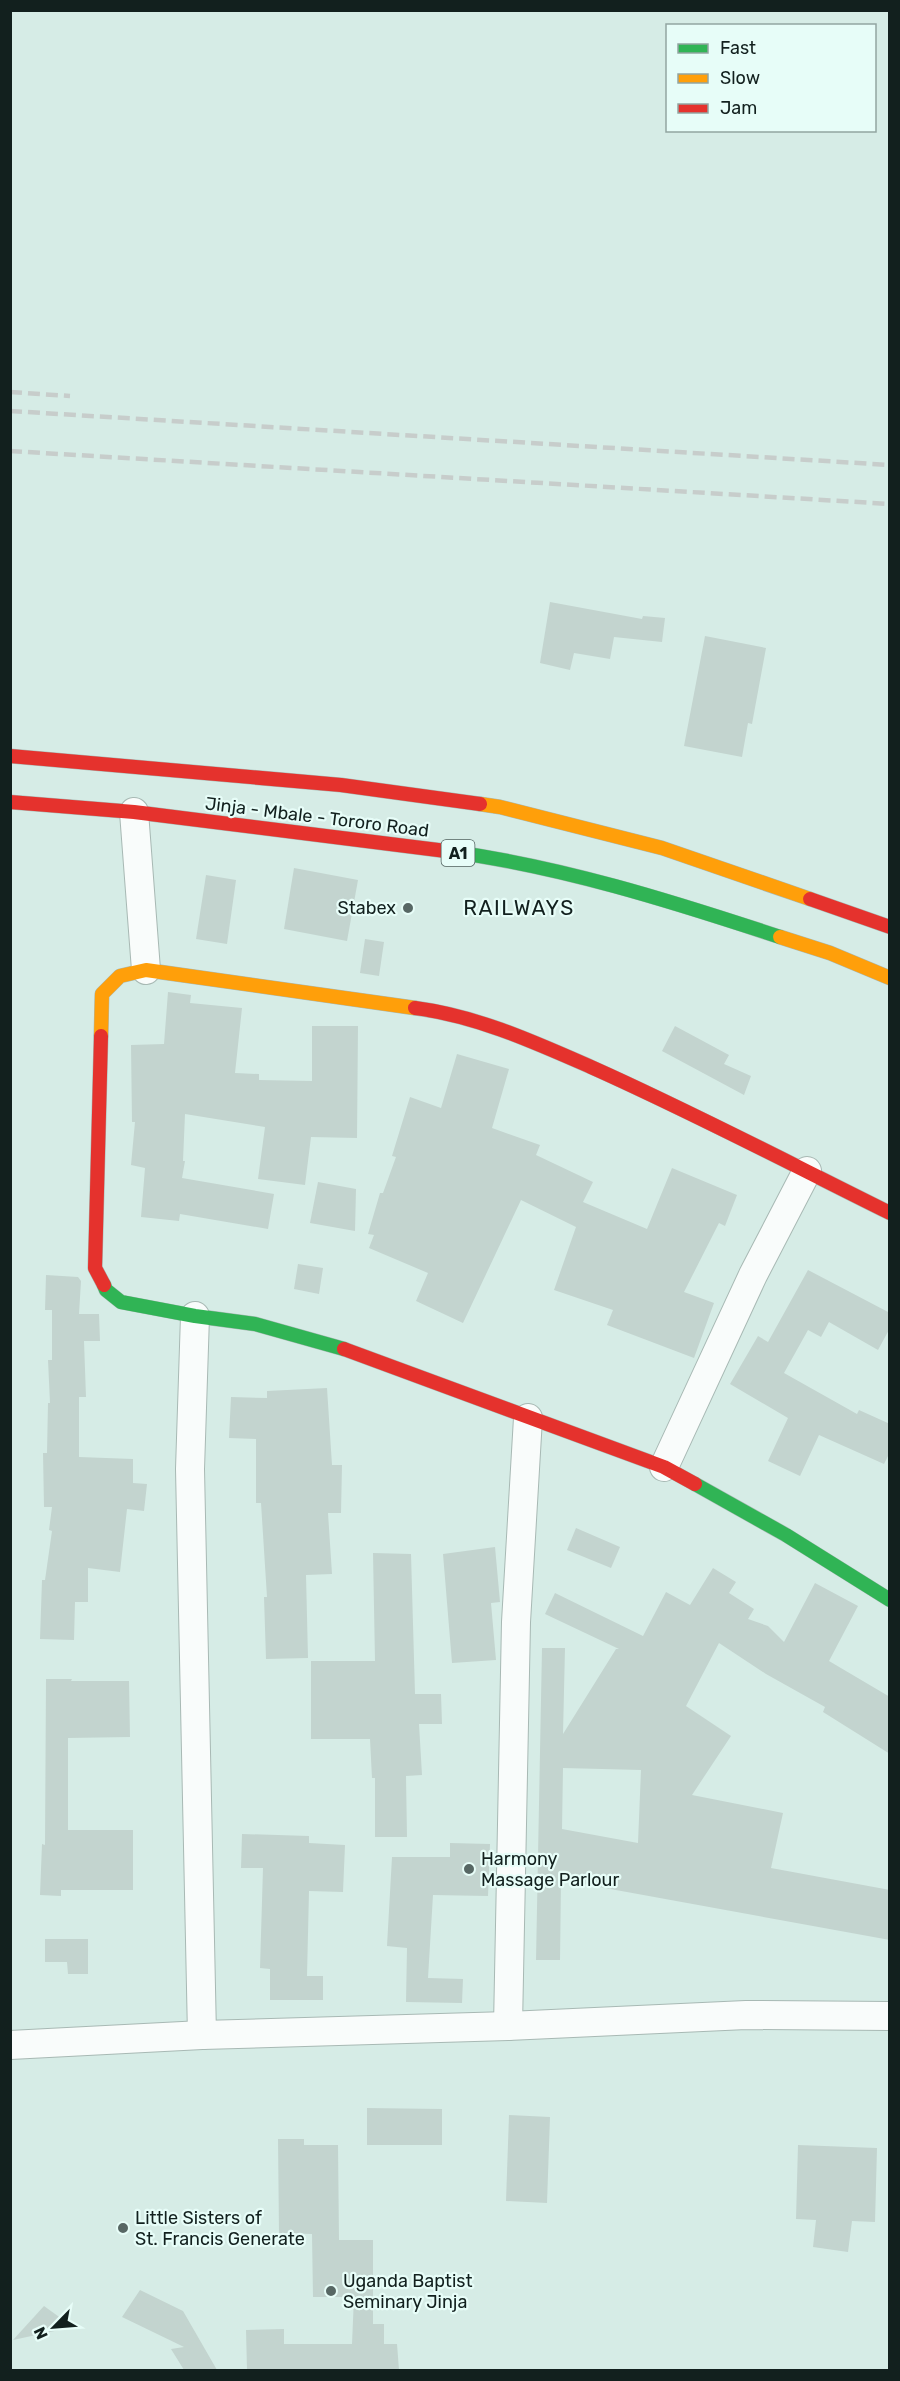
<svg xmlns="http://www.w3.org/2000/svg" width="900" height="2381" viewBox="0 0 900 2381" font-family="Rubik,sans-serif">
	<style>
		.building { fill: #c3d4cf; fill-rule: evenodd }
		.lines { fill: none; stroke-linecap: round; stroke-linejoin: round }
		.street-casing { stroke: #a8b9b4; stroke-width: 30 }
		.fast-casing { stroke: #a8b9b4; stroke-width: 15 }
		.slow-casing { stroke: #a8b9b4; stroke-width: 15 }
		.jam-casing { stroke: #a8b9b4; stroke-width: 15 }
		.street { stroke: #f9fcfb; stroke-width: 28 }
		.fast { stroke: #30b455; stroke-width: 14 }
		.slow { stroke: #ff9f0a; stroke-width: 14 }
		.jam { stroke: #e5322d; stroke-width: 14 }
		.rail { stroke: #c7cdcb; stroke-width: 4.5; stroke-dasharray: 12 6; stroke-linecap: butt }
		.poi-dot { fill: #576764; stroke: #e7fdf8; stroke-width: 2 }
		.labels { text-anchor: middle; dominant-baseline: central; stroke-width: 4.5; stroke-linejoin: round; paint-order: stroke }
		.shield { fill: #e7fdf8; stroke: #52625f; stroke-width: 1.5 }
		.shield-label { font-size: 16px; font-weight: bold; fill: #12201e }
		.street-label { font-size: 18px; fill: #12201e; stroke: #e7fdf8 }
		.poi-label { font-size: 18px; fill: #12201e; stroke: #e7fdf8; text-anchor: start }
		.quarter-label { font-size: 21px; letter-spacing: 1.5px; fill: #12201e; stroke: #e7fdf8 }
	</style>
	<rect width="100%" height="100%" fill="#d6ece6"/>
	<g class="building">
		<polygon points="550,602 642,619 643,616 665,618 662,642 614,637 610,659 574,653 570,670 540,663"/>
		<polygon points="705,636 766,648 752,724 748,723 742,757 684,746"/>
		<polygon points="294,868 358,880 347,941 284,929"/>
		<polygon points="206,875 236,880 227,944 196,939"/>
		<polygon points="365,939 384,942 379,976 360,973"/>
		<polygon points="168,992 191,995 190,1003 242,1008 235,1073 259,1074 259,1080 312,1081 312,1026 358,1026 357,1138 311,1137 305,1185 258,1179 265,1127 185,1114 183,1161 185,1161 182,1178 274,1194 268,1229 180,1214 179,1221 141,1217 145,1168 131,1165 135,1122 132,1122 131,1045 164,1044"/>
		<polygon points="675,1026 729,1055 724,1064 751,1076 744,1095 662,1051"/>
		<polygon points="457,1054 509,1069 492,1128 540,1145 536,1155 593,1182 583,1202 647,1229 672,1168 737,1195 725,1226 719,1223 684,1292 714,1303 694,1358 607,1325 613,1310 554,1290 576,1227 521,1200 463,1323 416,1301 428,1273 369,1248 374,1235 368,1234 380,1193 383,1193 396,1157 392,1156 410,1097 441,1108"/>
		<polygon points="318,1182 356,1189 355,1231 310,1223"/>
		<polygon points="298,1264 323,1268 319,1294 294,1289"/>
		<polygon points="808,1270 890,1313 890,1328 878,1350 829,1322 821,1337 808,1330 784,1373 857,1414 859,1410 890,1424 890,1452 884,1464 819,1435 800,1476 768,1461 788,1418 730,1384 758,1336 768,1342"/>
		<polygon points="46,1275 78,1277 81,1281 79,1314 99,1314 100,1341 84,1341 86,1397 79,1397 79,1457 133,1459 133,1483 147,1484 144,1511 127,1509 120,1572 88,1568 88,1602 75,1602 74,1640 40,1639 42,1580 45,1580 52,1531 49,1530 52,1507 44,1507 43,1453 47,1453 48,1403 50,1403 48,1360 52,1360 52,1310 45,1310"/>
		<polygon points="327,1388 332,1465 342,1465 341,1513 328,1513 332,1574 306,1575 308,1658 266,1659 264,1597 267,1597 261,1503 256,1503 256,1439 229,1438 231,1397 267,1398 267,1391"/>
		<polygon points="576,1528 620,1547 611,1568 567,1550"/>
		<polygon points="495,1547 500,1602 491,1603 496,1660 452,1663 443,1554"/>
		<polygon points="373,1553 411,1554 415,1694 441,1694 442,1724 419,1724 422,1775 406,1776 407,1837 375,1837 375,1778 372,1778 370,1739 311,1739 311,1661 375,1661"/>
		<path d="M713,1568L736,1582L729,1593L754,1609L748,1619L768,1626L784,1642L815,1583L858,1606L829,1661L890,1697V1754L823,1712L825,1707L766,1674L719,1643L686,1706L731,1736L692,1795L783,1813L771,1868L890,1890V1940L561,1880L560,1960H536L542,1648H565L563,1734L616,1649H619L545,1614L555,1593L643,1636L666,1592L690,1605ZM563,1768L641,1770L638,1843L562,1829Z"/>
		<polygon points="46,1679 72,1679 71,1681 129,1681 130,1737 68,1738 68,1830 133,1830 133,1890 61,1890 61,1896 40,1895 42,1844 45,1845"/>
		<polygon points="242,1834 309,1836 309,1843 345,1845 343,1892 309,1891 307,1976 323,1976 323,2000 270,2000 270,1969 260,1968 263,1868 241,1868"/>
		<polygon points="450,1843 490,1844 488,1896 433,1895 428,1978 463,1979 462,2003 406,2002 407,1948 387,1946 392,1857 450,1857"/>
		<polygon points="45,1939 88,1939 88,1974 68,1974 67,1962 45,1962"/>
		<polygon points="367,2108 442,2109 442,2145 367,2145"/>
		<polygon points="509,2115 550,2117 547,2203 506,2201"/>
		<polygon points="278,2139 304,2139 304,2145 338,2145 339,2240 373,2240 373,2324 384,2324 384,2344 397,2344 399,2370 247,2370 246,2330 284,2329 284,2344 352,2344 354,2297 313,2297 312,2234 279,2233"/>
		<polygon points="798,2145 877,2148 875,2222 852,2221 848,2252 813,2247 816,2220 796,2219"/>
		<polygon points="140,2290 183,2311 217,2370 184,2370 171,2349 184,2347 122,2317"/>
		<polygon points="44,2306 73,2327 13,2340"/>
	</g>
	<g class="lines">
		<g class="street-casing">
			<g id="street">
				<polyline points="134,812 146,970"/>
				<polyline points="195,1316 190,1469 202,2035"/>
				<polyline points="664,1467 753,1275 807,1171"/>
				<polyline points="508,2026 516,1622 528,1418"/>
				<polyline points="10,2045 202,2035 508,2026 746,2015 890,2016"/>
			</g>
		</g>
		<g class="fast-casing">
			<g id="fast">
				<path d="M446,851C560,866 671,901 780,937"/>
				<polyline points="104,1285 106,1290 121,1302 195,1316 255,1324 344,1349"/>
				<polyline points="695,1484 786,1535 890,1600"/>
			</g>
		</g>
		<g class="slow-casing">
			<g id="slow">
				<polyline points="480,804 500,807 662,848 810,899"/>
				<polyline points="780,937 830,953 890,978"/>
				<polyline points="101,1036 102,994 120,976 146,970 415,1008"/>
			</g>
		</g>
		<g class="jam-casing">
			<g id="jam">
				<polyline points="10,756 341,785 480,804"/>
				<polyline points="10,802 134,812 446,851"/>
				<polyline points="810,899 890,927"/>
				<path d="M415,1008C477,1016 534,1042 591,1067C692,1112 791,1164 890,1213"/>
				<polyline points="101,1036 95,1268 104,1285"/>
				<polyline points="344,1349 664,1467 695,1484"/>
			</g>
		</g>
		<use href="#street" class="street"/>
		<use href="#fast" class="fast"/>
		<use href="#slow" class="slow"/>
		<use href="#jam" class="jam"/>
		<g class="rail">
			<polyline points="10,392 70,396"/>
			<polyline points="10,411 890,465"/>
			<polyline points="10,451 890,504"/>
		</g>
	</g>
	<g class="poi-dot">
		<circle cx="408" cy="908" r="6"/>
		<circle cx="469" cy="1869" r="6"/>
		<circle cx="123" cy="2228" r="6"/>
		<circle cx="331" cy="2291" r="6"/>
	</g>
	<g class="labels">
		<rect class="shield" x="441.5" y="840" width="33" height="26" rx="4.5"/>
		<g class="shield-label">
			<text x="458" y="853">A1</text>
		</g>
		<g class="street-label">
			<text transform="translate(317 817) rotate(7)">Jinja - Mbale - Tororo Road</text>
		</g>
		<g class="poi-label">
			<text x="396" y="908" text-anchor="end">Stabex</text>
			<text x="481" y="1859">Harmony<tspan x="481" dy="21">Massage Parlour</tspan></text>
			<text x="135" y="2218">Little Sisters of<tspan x="135" dy="21">St. Francis Generate</tspan></text>
			<text x="343" y="2281">Uganda Baptist<tspan x="343" dy="21">Seminary Jinja</tspan></text>
		</g>
		<g class="quarter-label">
			<text x="519" y="907">RAILWAYS</text>
		</g>
	</g>
	<rect width="900" height="2381" fill="none" stroke="#12201e" stroke-width="24"/>
	<rect x="666" y="24" width="210" height="108" fill="#e7fdf8" stroke="#92a5a1" stroke-width="1.5"/>
	<rect x="678" y="44" width="30" height="9" fill="#30b455" stroke="#92a5a1" stroke-width="1.5"/>
	<text x="720" y="54" font-size="18" fill="#12201e">Fast</text>
	<rect x="678" y="74" width="30" height="9" fill="#ff9f0a" stroke="#92a5a1" stroke-width="1.5"/>
	<text x="720" y="84" font-size="18" fill="#12201e">Slow</text>
	<rect x="678" y="104" width="30" height="9" fill="#e5322d" stroke="#92a5a1" stroke-width="1.5"/>
	<text x="720" y="114" font-size="18" fill="#12201e">Jam</text>
	<g transform="translate(54 2327) rotate(245)" stroke="#e7fdf8" stroke-width="4.5" paint-order="stroke">
	<path d="M0-4.5L10 22L0 15L-10 22Z" fill="#12201e"/>
	<text y="-9" font-size="16" font-weight="bold" text-anchor="middle" fill="#12201e">N</text>
	</g>
</svg>
